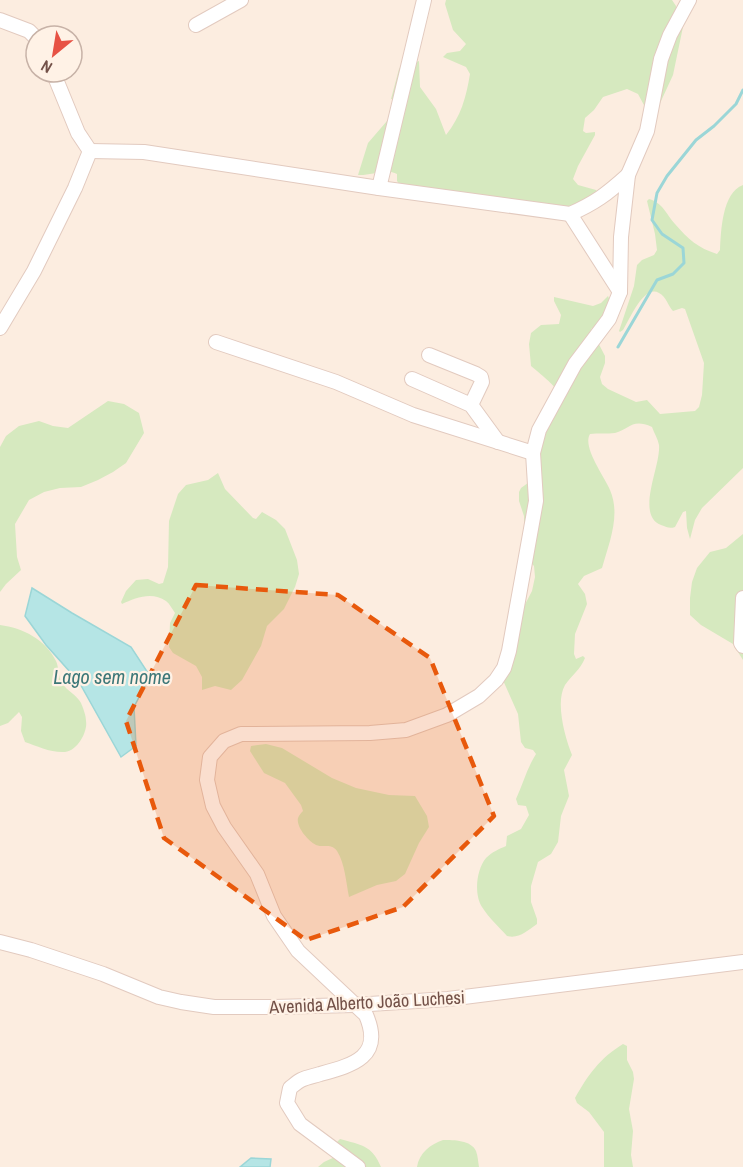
<svg xmlns="http://www.w3.org/2000/svg" width="743" height="1167" viewBox="0 0 743 1167" font-family="'Archivo Narrow',sans-serif">
	<style>
		.green { fill: #d6e9bf }
		.water { fill: #b5e5e5; stroke: #9bd6d7; stroke-width: 1.5 }
		.lines { fill: none; stroke-linecap: round; stroke-linejoin: round }
		.stream { stroke: #9bd6d7; stroke-width: 3 }
		.minor-casing { stroke: #e2cabf; stroke-width: 16 }
		.minor { stroke: #fff; stroke-width: 14 }
		.marked { fill: #e8590c; fill-opacity: 0.2; stroke: #e8590c; stroke-width: 4.5; stroke-dasharray: 12 8; stroke-linejoin: round }
		.labels { text-anchor: middle; dominant-baseline: central; stroke-width: 4.5; stroke-linejoin: round; paint-order: stroke }
		.street-label { font-size: 18px; fill: #735148; stroke: #fff2e6 }
		.water-label { font-size: 20px; font-style: italic; fill: #3c7778; stroke: #fff2e6 }
	</style>
	<rect width="100%" height="100%" fill="#fcede0"/>
	<g class="green">
		<path d="M446,0H672L676,6V22H684L673,75L656,112L645,107L638,94L627,89L603,97L594,110L585,118L583,131L586,133L595,132V135L578,166L573,179L578,185L596,190L598,193L597,197L554,212L400,185L397,181V174C386,168 370,176 358,175L368,143L393,114L406,88L393,99H391L399,69L403,63L411,64L419,61L420,87L436,109L446,135C461,116 466,98 470,74L466,67L443,57L447,53L460,51L466,44L453,30L445,4Z"/>
		<path d="M743,185V468L702,508L695,520L690,539L687,528L686,511L683,512L675,527C669,529 667,527 661,525C635,515 661,466 659,445C658,439 654,433 652,427C632,418 630,429 615,433C607,434 598,433 590,434C582,447 604,476 610,490C621,515 609,543 602,568L584,576L578,584L585,594L587,604L575,634L574,654L576,659L583,656L585,658C580,670 572,675 565,685C555,702 565,738 572,755L564,770L569,796L561,816L558,842L551,854L538,862L531,886V902L537,919V924C527,931 519,939 507,936C499,927 489,918 482,907C474,895 476,870 486,858C492,852 499,849 506,846L507,836L521,829L529,815L526,806L518,805L516,799C523,784 527,768 536,754L533,750L525,748L521,742L518,714L502,678L520,614L532,591L535,577L534,566L524,555V516L519,501V492L521,488L532,480V437C546,426 567,410 556,389C553,384 537,371 531,366L529,344L531,333L541,325L559,324L561,315L554,301V297L593,306L601,303L608,296L611,303L603,323L591,329L605,356V363L600,377L602,384L608,389L636,402L647,400L660,414L695,411L699,407L702,395L704,363L685,309L682,308L673,311C668,306 666,296 659,293C644,284 630,319 623,330L620,332L619,331L634,286L637,265L642,260L654,255L657,250L655,234L647,201L649,199C663,203 666,214 675,224C688,239 698,248 717,254L720,250C721,231 722,193 743,185Z"/>
		<polygon points="108,401 124,404 139,413 144,433 126,463 113,472 98,480 81,487 60,488 44,492 29,500 15,524 17,557 21,570 6,584 0,592 0,447 6,436 19,426 39,421 53,426 68,428"/>
		<path d="M218,473L225,489L253,518L256,519L262,512L276,520L285,529L297,560L299,574L295,587L284,609L267,626L261,646L242,680L231,690L215,686L202,690V677L196,666L173,653L169,647L170,623L175,613C172,609 170,604 166,601C152,591 135,598 122,604L121,602L126,591L136,580L148,579L159,584L163,583L168,567L169,521L178,494L186,485L208,480Z"/>
		<polygon points="743,534 743,660 733,644 701,625 690,615 690,598 692,582 697,568 710,552 726,548"/>
		<path d="M0,625C23,628 45,639 56,661C59,667 58,677 62,683C67,691 77,695 81,703C83,708 86,715 86,721C88,732 77,751 65,752C51,753 37,746 25,742L21,731L22,717L19,712L8,723L0,726Z"/>
		<path d="M266,744L282,748L332,778L356,788L389,795L415,796L427,816L429,827L419,843L405,874L396,881L377,885L349,897C346,882 345,864 337,851C331,843 323,848 316,845C308,841 296,827 298,818C299,815 301,813 303,811L301,805L285,783L264,773L250,751L251,746Z"/>
		<path d="M623,1044L627,1046V1060L633,1072L634,1079L629,1109L633,1131L631,1155L633,1167H604V1132L589,1112L577,1103L575,1098C588,1075 600,1058 623,1044Z"/>
		<path d="M340,1139C361,1145 372,1145 381,1167H318L324,1162L337,1156L336,1143Z"/>
		<path d="M443,1140C454,1140 471,1140 476,1151C478,1156 478,1162 479,1167H417C419,1153 431,1144 443,1140Z"/>
	</g>
	<g class="water">
		<polygon points="32,588 72,613 131,647 150,676 134,707 136,746 121,757 79,682 46,645 25,616"/>
		<polygon points="251,1158 271,1159 270,1167 240,1167"/>
	</g>
	<g class="lines">
		<polyline class="stream" points="618,347 657,280 673,274 684,263 683,248 662,234 652,220 657,193 667,176 696,140 714,126 736,104 743,90"/>
		<g class="minor-casing">
			<g id="minor">
				<polyline points="0,20 29,31 36,38"/>
				<polyline points="196,25 241,0"/>
				<path d="M90,151L144,152L379,188L570,214C595,203 607,194 628,175"/>
				<polyline points="379,188 424,0"/>
				<polyline points="570,214 620,292"/>
				<polyline points="0,328 34,271 75,188 90,151 78,133 53,72"/>
				<polyline points="216,342 336,382 413,415 533,453"/>
				<polyline points="429,355 476,374 481,377 482,382 471,405"/>
				<polyline points="412,379 471,405 498,442"/>
				<polyline points="743,598 741,643 743,646"/>
				<polyline points="0,942 31,950 103,974 159,997 181,1002 214,1007 273,1007 354,1005 448,999 743,962"/>
				<path d="M358,1167L300,1124L287,1103L290,1088C293,1086 297,1082 301,1080C307,1077 314,1076 320,1074C353,1065 384,1057 366,1015L298,951L274,916L257,874L224,827L213,806L207,780L210,757L224,741L241,734L370,733L406,730L447,715L479,696L496,680L504,668L509,651L536,501L533,453L539,430L575,364L609,319L620,292L621,237L628,175L647,131L661,59L670,35L689,0"/>
			</g>
		</g>
		<use href="#minor" class="minor"/>
	</g>
	<path class="marked" d="M196,585L338,595L430,658L494,816L403,907L306,940L164,838L126,721Z"/>
	<g class="labels">
		<g class="street-label">
			<text transform="translate(367 1002) rotate(-3)">Avenida Alberto João Luchesi</text>
		</g>
		<g class="water-label">
			<text x="112" y="676">Lago sem nome</text>
		</g>
	</g>
	<g transform="translate(54 54) rotate(210)"><circle r="28" fill="#fff2e6" stroke="#c7b2a7" stroke-width="1.5"/>
	<path d="M0-4.5L10 22L0 15L-10 22Z" fill="#e75244"/>
	<text y="-9" font-size="16" font-weight="bold" text-anchor="middle" fill="#735148">N</text>
	</g>
</svg>
